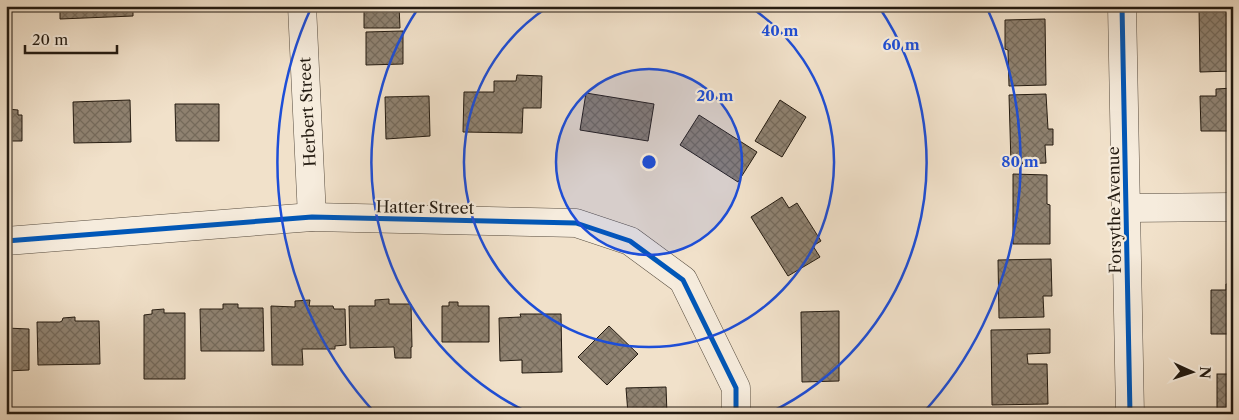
<svg xmlns="http://www.w3.org/2000/svg" width="1239" height="420" viewBox="0 0 1239 420" font-family="'Libre Caslon Text',serif">
	<style>
		.building { fill: url(#building-cross-hatch); stroke: #241b11 }
		.lines { fill: none; stroke-linecap: round; stroke-linejoin: round }
		.street-casing { stroke: #574c3f; stroke-width: 29 }
		.street { stroke: #f6ecdd; stroke-width: 28 }
		.cycleway-casing { stroke: #f6ecdd; stroke-width: 8 }
		.cycleway { stroke: #0057b8; stroke-width: 5 }
		.ring { fill: none; stroke: #1d4ed8; stroke-width: 2.5 }
		.labels { text-anchor: middle; dominant-baseline: central; stroke-width: 4.5; stroke-linejoin: round; paint-order: stroke }
		.street-label { font-size: 16px; fill: #241b11; stroke: #f6ecdd }
		.centre { fill: #1d4ed8; stroke: #f6ecdd; stroke-width: 2.5 }
		.ring-label { font-size: 15px; text-anchor: middle; font-weight: bold; fill: #1d4ed8; stroke: #f6ecdd; stroke-width: 4.5; stroke-linejoin: round; paint-order: stroke }
	</style>
	<defs>
		<pattern id="building-cross-hatch" width="8" height="8" patternUnits="userSpaceOnUse" patternTransform="scale(1.25)"><rect width="8" height="8" fill="#8f8271"/><path d="M0 0l8 8M0 8l8-8" fill="none" stroke="#756a5b"/></pattern>
	</defs>
	<rect width="100%" height="100%" fill="#f1e1ca"/>
	<filter id="stains"><feTurbulence type="fractalNoise" baseFrequency=".004" numOctaves="4"/><feColorMatrix values="0 0 0 0 .2 0 0 0 0 .09 0 0 0 0 .02 0 0 0 .5 -.17"/></filter>
	<radialGradient id="worn" r=".72"><stop offset=".6" stop-color="#630" stop-opacity="0"/><stop offset="1" stop-color="#630" stop-opacity=".3"/></radialGradient>
	<g class="building">
		<polygon points="60,6 133,6 133,16 60,19"/>
		<polygon points="364,6 399,6 400,28 364,28"/>
		<polygon points="993,6 1036,6 1036,8 993,9"/>
		<polygon points="1233,6 1233,71 1200,72 1199,7"/>
		<polygon points="1045,19 1046,85 1009,86 1008,50 1005,49 1005,20"/>
		<polygon points="403,31 403,64 366,65 366,32"/>
		<polygon points="6,71 7,109 18,110 18,115 22,115 22,141 6,141"/>
		<polygon points="517,75 542,76 541,108 523,108 522,133 463,132 464,92 494,92 494,81 516,81"/>
		<polygon points="1233,88 1233,131 1201,131 1200,96 1216,96 1216,89"/>
		<polygon points="586,93 654,104 648,141 580,130"/>
		<polygon points="1046,94 1048,129 1053,129 1053,145 1045,145 1046,163 1011,164 1009,95"/>
		<polygon points="429,96 430,136 386,139 385,97"/>
		<polygon points="130,100 131,142 74,143 73,102"/>
		<polygon points="780,100 806,117 782,157 755,141"/>
		<polygon points="175,104 219,104 219,141 176,141"/>
		<polygon points="699,115 757,152 738,182 680,145"/>
		<polygon points="1013,174 1047,175 1047,204 1050,205 1050,244 1013,244"/>
		<polygon points="782,197 789,208 797,203 821,241 813,246 820,257 788,276 751,217"/>
		<polygon points="1051,259 1052,296 1043,296 1044,317 999,318 998,260"/>
		<polygon points="1226,284 1233,284 1233,334 1211,334 1211,290 1226,290"/>
		<polygon points="389,299 389,304 411,304 412,347 411,347 411,358 395,358 394,347 350,348 349,306 375,306 375,300"/>
		<polygon points="310,300 309,306 333,306 334,309 345,309 346,345 335,346 335,349 302,349 303,365 272,365 271,306 295,307 295,301"/>
		<polygon points="449,302 458,302 458,306 489,306 489,342 442,342 442,306 449,306"/>
		<polygon points="223,304 238,304 238,308 263,308 264,351 201,351 200,309 223,309"/>
		<polygon points="164,309 164,313 185,313 185,379 144,379 144,315 152,314 152,310"/>
		<polygon points="839,311 839,381 802,382 801,312"/>
		<polygon points="520,314 561,314 562,372 522,373 522,360 500,361 499,318 521,317"/>
		<polygon points="75,317 75,321 99,321 100,364 38,365 37,322 60,322 62,321 63,318"/>
		<polygon points="609,326 638,354 607,385 578,357"/>
		<polygon points="6,328 29,329 29,370 6,371"/>
		<polygon points="1050,329 1050,353 1027,354 1028,364 1047,364 1048,404 992,405 991,330"/>
		<rect x="1217" y="374" width="16" height="40"/>
		<polygon points="666,387 667,414 628,414 626,388"/>
	</g>
	<g class="lines">
		<g class="street-casing">
			<g id="street">
				<polyline points="302,6 312,217"/>
				<polyline points="1122,6 1130,414"/>
				<polyline points="1127,208 1233,207"/>
				<polyline points="6,241 312,217 576,223 630,241 683,280 736,388 736,414"/>
			</g>
		</g>
		<use href="#street" class="street"/>
		<g class="cycleway-casing">
			<g id="cycleway">
				<polyline points="1122,6 1130,414"/>
				<polyline points="6,241 312,217 576,223 630,241 683,280 736,388 736,414"/>
			</g>
		</g>
		<use href="#cycleway" class="cycleway"/>
	</g>
	<circle cx="649" cy="162" r="93" fill="#1d4ed8" fill-opacity=".12"/>
	<g class="ring">
		<circle cx="649" cy="162" r="93"/>
		<path d="M750 7A185 185 0 1 1 548 7"/>
		<path d="M529 413A278 278 0 0 1 419 7M879 7A278 278 0 0 1 769 413"/>
		<path d="M375 413A371 371 0 0 1 311 8M987 8A371 371 0 0 1 923 413"/>
	</g>
	<g class="labels">
		<g class="street-label">
			<text transform="translate(307 112) rotate(-93)">Herbert Street</text>
			<text transform="translate(425 207) rotate(1)">Hatter Street</text>
			<text transform="translate(1114 210) rotate(-91)">Forsythe Avenue</text>
		</g>
	</g>
	<circle cx="649" cy="162" r="8" class="centre"/>
	<g class="ring-label">
		<text x="780" y="36">40 m</text>
		<text x="901" y="50">60 m</text>
		<text x="715" y="101">20 m</text>
		<text x="1020" y="167">80 m</text>
	</g>
	<rect width="1239" height="420" fill="none" stroke="#f1e1ca" stroke-width="25"/>
	<rect x="8" y="8" width="1224" height="405" fill="none" stroke="#241b11" stroke-width="2.5"/>
	<rect x="12" y="12" width="1214" height="395" fill="none" stroke="#241b11"/>
	<g transform="translate(1192 372) rotate(93)" stroke="#f6ecdd" stroke-width="4" paint-order="stroke">
	<path d="M0-4L9 19L0 12L-9 19Z" fill="#241b11"/>
	<text y="-8" font-size="14" font-weight="bold" text-anchor="middle" fill="#241b11">N</text>
	</g>
	<path d="M25 45v8h92v-8" fill="none" stroke="#241b11" stroke-width="2.5"/>
	<text x="32" y="45" font-size="15" fill="#241b11" stroke="#f6ecdd" stroke-width="4" paint-order="stroke">20 m</text>
	<rect width="100%" height="100%" filter="url(#stains)"/>
	<rect width="100%" height="100%" fill="url(#worn)"/>
</svg>
